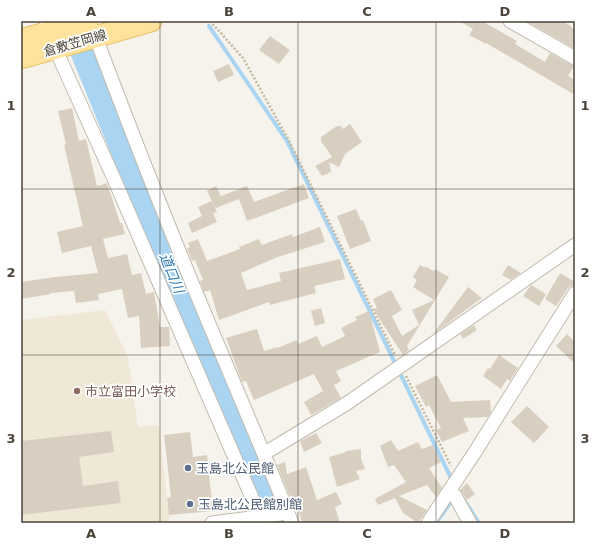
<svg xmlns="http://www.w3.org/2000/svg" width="596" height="544" viewBox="0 0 596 544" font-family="'DejaVu Sans','Noto Sans JP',sans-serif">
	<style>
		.education { fill: #efe8d6 }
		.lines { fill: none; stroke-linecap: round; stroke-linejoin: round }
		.stream { stroke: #a9d4f2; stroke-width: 4 }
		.river { stroke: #a9d4f2; stroke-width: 23 }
		.building { fill: #d8cfc1 }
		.minor-casing { stroke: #c2bbae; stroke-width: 15 }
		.primary-casing { stroke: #e6c16a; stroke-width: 23 }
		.path { stroke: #c4b79f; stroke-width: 2.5; stroke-dasharray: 2 2; stroke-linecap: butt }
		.minor { stroke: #fff; stroke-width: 13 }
		.primary { stroke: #ffe39c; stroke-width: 21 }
		.grid { fill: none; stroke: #4b4439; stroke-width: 1; stroke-opacity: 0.55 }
		.education-dot { fill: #8d6e63; stroke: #fff; stroke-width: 1.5 }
		.service-dot { fill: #5c6f8a; stroke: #fff; stroke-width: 1.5 }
		.labels { text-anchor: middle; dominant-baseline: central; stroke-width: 3.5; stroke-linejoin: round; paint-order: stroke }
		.street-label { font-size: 13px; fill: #4b4439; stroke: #fff }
		.education-label { font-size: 13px; fill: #785e54; stroke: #fff; text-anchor: start }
		.service-label { font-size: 13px; fill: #4e5e75; stroke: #fff; text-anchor: start }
		.water-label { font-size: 14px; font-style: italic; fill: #2e7ab2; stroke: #fff }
		.neatline { fill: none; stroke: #4b4439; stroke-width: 1.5 }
		.grid-label { font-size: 13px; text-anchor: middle; font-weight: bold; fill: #4b4439 }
	</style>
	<rect width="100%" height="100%" fill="#f6f3ec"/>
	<polygon class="education" points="105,310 128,357 138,427 159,425 170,523 21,523 21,320"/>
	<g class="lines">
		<g class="stream">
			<polyline points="209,26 287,141 451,478"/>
			<polyline points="464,500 479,523"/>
			<polyline points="436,523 453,499"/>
		</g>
		<polyline class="river" points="70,23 256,479 278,523"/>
	</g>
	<g class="building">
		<polygon points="459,21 482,21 517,41 515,44 545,62 550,53 574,66 568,76 575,80 575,95 486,43 486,44 469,35 473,29"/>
		<polygon points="526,21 562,21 571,26 571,27 575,30 575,49"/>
		<polygon points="270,36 290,50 279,64 259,50"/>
		<polygon points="229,64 234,75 218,82 213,71"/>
		<polygon points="72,108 79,141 86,139 97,186 107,183 120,223 122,223 125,234 103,239 108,258 127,254 132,275 141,273 146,294 154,292 160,327 169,327 170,346 141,348 139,316 128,318 122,289 98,294 99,300 76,303 74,291 51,293 51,294 21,299 21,282 55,277 98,273 91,246 62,253 57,232 83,226 64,145 66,144 58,111"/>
		<polygon points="350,124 362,142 345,154 339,167 329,162 331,172 322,176 315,166 332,157 321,141 321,137 337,126 341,126 343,129"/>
		<polygon points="304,184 309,198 247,221 239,199 216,208 214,205 217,212 213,213 217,222 192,233 188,223 202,216 198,207 212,201 207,191 216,186 221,196 247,186 254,202"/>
		<polygon points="356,209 361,221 363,220 371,241 350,249 337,216"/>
		<polygon points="320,227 325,242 275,258 241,273 247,290 281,281 279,273 340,259 345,279 314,286 316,293 270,305 269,302 219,320 210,290 204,292 200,281 203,280 195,260 192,261 187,248 190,247 188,243 198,239 207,261 240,249 239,247 259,239 262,245 292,234 293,237"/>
		<polygon points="420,265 425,268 425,266 433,271 435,269 449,277 407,346 409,350 403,355 373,309 377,308 373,299 391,290 402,310 392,316 402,336 419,325 412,310 434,300 413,287 417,280 413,277"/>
		<polygon points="508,265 521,273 511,280 502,275"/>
		<polygon points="560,273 575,282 575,284 568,288 556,306 545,299"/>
		<polygon points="531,285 546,294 539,306 523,296"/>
		<polygon points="468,287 482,298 433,334"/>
		<polygon points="321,308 325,323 315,326 311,311"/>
		<polygon points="369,311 380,352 336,371 341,381 334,385 341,398 311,415 304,402 323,391 314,374 254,400 246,381 242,382 226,338 257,329 264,351 277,347 277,348 297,340 298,344 317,336 322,347 345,336 341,328 357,320 355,317"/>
		<polygon points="474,325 477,330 463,339 460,334"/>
		<polygon points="567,334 575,342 575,364 556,346"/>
		<polygon points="499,355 518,368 510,381 507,379 501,389 483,376 488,368 490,369"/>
		<polygon points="437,375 451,402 490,400 491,412 488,417 463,418 469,431 442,442 436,430 441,428 429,405 426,407 415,386"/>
		<polygon points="527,406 549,427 534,443 511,422"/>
		<polygon points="111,431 114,452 79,457 83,486 118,481 121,503 21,515 21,441"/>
		<polygon points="190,432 193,457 207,455 213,511 169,515 167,498 171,497 164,435"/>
		<polygon points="316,433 322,443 304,452 300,441"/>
		<polygon points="391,440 398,451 418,442 422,449 433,445 441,462 429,468 442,488 436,497 427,485 399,496 427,510 418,523 403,513 395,498 378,505 375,499 406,482 394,465 388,467 380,446"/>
		<polygon points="361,449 361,459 365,469 356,471 360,479 337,487 329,457 346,452 346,451"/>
		<polygon points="285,462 287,474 306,467 317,500 336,492 342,504 335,507 340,523 302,523 295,497 292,498 289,494 277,465"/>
		<polygon points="467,483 475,494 467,500 460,490"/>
	</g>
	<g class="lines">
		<g class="minor-casing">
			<g id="minor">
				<polyline points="46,21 51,32 55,48 115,181 263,523"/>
				<polyline points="510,21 575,58"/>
				<path d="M93,30C135,142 179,254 226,364C248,417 271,470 292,523"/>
				<polyline points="265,453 346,404 575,245"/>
				<polyline points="449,491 455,496 470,523"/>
				<polyline points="212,523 288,513"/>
				<polyline points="428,523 475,452 575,293"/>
			</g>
		</g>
		<g class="primary-casing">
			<g id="primary">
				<polyline points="21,40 87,21"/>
				<polyline points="21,58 151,21"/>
			</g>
		</g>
		<g class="path">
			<polyline points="210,21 243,58 288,139 395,355"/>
			<polyline points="406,376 451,466"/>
		</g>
		<use href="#minor" class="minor"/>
		<use href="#primary" class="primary"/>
	</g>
	<path class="grid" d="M160,21V523M298,21V523M436,21V523M21,189H575M21,355H575"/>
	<circle class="education-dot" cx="77" cy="391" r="4"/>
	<g class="service-dot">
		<circle cx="188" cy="468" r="4"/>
		<circle cx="190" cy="504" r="4"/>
	</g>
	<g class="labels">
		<g class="street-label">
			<text transform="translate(75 43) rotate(-16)">倉敷笠岡線</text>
		</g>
		<g class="education-label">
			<text x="85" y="391">市立富田小学校</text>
		</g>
		<g class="service-label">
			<text x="196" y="468">玉島北公民館</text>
			<text x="198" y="504">玉島北公民館別館</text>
		</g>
		<g class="water-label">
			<text transform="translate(172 273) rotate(68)">道口川</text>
		</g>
	</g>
	<rect width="596" height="544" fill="none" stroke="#ffffff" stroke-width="44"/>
	<rect x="22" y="22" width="552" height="500" class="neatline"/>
	<g class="grid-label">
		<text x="91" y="16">A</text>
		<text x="229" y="16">B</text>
		<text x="367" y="16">C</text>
		<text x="505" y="16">D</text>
		<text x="11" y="110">1</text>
		<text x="585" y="110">1</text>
		<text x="11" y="277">2</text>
		<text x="585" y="277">2</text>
		<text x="11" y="443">3</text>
		<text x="585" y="443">3</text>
		<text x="91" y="538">A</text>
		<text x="229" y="538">B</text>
		<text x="367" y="538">C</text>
		<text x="505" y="538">D</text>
	</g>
</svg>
